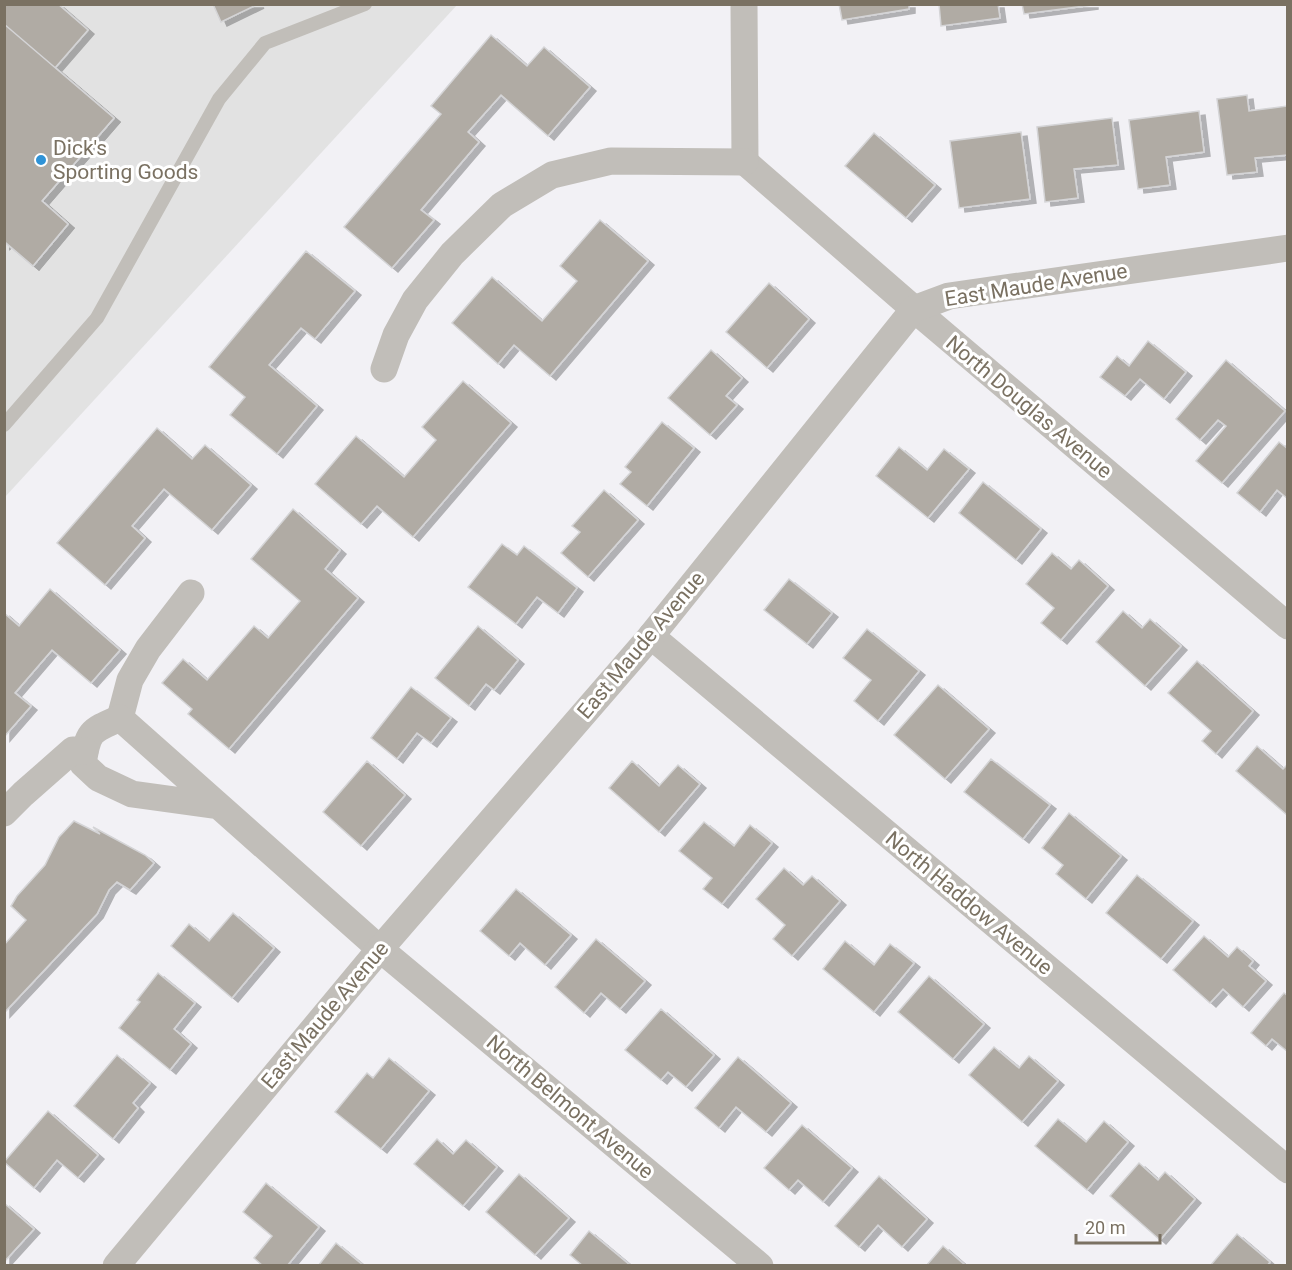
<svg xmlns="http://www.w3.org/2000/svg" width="1292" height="1270" viewBox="0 0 1292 1270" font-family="Roboto,sans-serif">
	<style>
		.built { fill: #e2e2e2 }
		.building { fill: #b0aba4; stroke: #d4d4d6; stroke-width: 1.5; filter: url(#shadow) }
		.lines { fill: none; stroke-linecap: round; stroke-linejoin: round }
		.service { stroke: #c1beb9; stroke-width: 14 }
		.minor { stroke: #c1beb9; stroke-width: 27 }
		.poi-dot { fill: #2f93d7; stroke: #fff; stroke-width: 2 }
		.labels { text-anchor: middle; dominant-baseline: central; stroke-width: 6; stroke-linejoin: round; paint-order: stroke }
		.poi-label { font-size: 21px; fill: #7a7162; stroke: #fff; text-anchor: start }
		.street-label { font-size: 21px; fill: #7a7162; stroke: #fff }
	</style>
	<defs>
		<filter id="shadow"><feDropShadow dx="6" dy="4" stdDeviation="0" flood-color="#0004"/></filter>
	</defs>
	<rect width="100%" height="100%" fill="#f2f1f5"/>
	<polygon class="built" points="5,5 457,5 5,497"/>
	<g class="building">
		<polygon points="4,4 58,4 88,30 55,68 114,118 42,201 68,224 33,266 6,243 4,245"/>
		<polygon points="213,4 258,4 221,22"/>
		<polygon points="839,4 909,4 909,9 842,20"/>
		<polygon points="939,4 998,4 1000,18 941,26"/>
		<polygon points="1022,4 1092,4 1092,5 1024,14"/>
		<polygon points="4,24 114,118 42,201 68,224 33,266 6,243 4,245"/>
		<polygon points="491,35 527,66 544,47 590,87 548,136 501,95 468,132 479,142 421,210 434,220 392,268 344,227 441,114 431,106"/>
		<polygon points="1247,95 1249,111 1287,106 1288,155 1255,158 1257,172 1227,175 1217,99"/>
		<polygon points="1199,111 1204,152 1166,157 1170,185 1138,189 1129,120"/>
		<polygon points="1112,118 1118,165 1074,169 1078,198 1045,202 1037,127"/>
		<polygon points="1021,132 1030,199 959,208 950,141"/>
		<polygon points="874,133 935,185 906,218 845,166"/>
		<polygon points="600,220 648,261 550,376 514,345 498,364 452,323 492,277 542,321 577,281 560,266"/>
		<polygon points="306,251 355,291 315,339 301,328 269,365 317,406 277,454 230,415 245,397 209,367"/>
		<polygon points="769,283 809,319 767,368 726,332"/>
		<polygon points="1148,341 1186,372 1164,399 1140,379 1125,396 1100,377 1117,356 1129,366"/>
		<polygon points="711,350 742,378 726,396 737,405 710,435 668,398"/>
		<polygon points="1226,360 1285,411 1222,483 1196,461 1226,426 1218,420 1200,440 1176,419"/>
		<polygon points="463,381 511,423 413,537 377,506 361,524 315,484 356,436 404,477 436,440 422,427"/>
		<polygon points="662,422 694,448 647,506 620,484 631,472 625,467"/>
		<polygon points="157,428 192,459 205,445 251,485 212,530 164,489 132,526 145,538 105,585 57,543"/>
		<polygon points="1279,442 1288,449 1288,499 1277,490 1260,512 1237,493"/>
		<polygon points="899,447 927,470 944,449 969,469 928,518 876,476"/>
		<polygon points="983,482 1041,529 1016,560 959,513"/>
		<polygon points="604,490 638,520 588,577 561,553 580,532 572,526"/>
		<polygon points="293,509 340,550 325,569 358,598 229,749 188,714 192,709 162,683 183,659 207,680 254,626 268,638 300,601 251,559"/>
		<polygon points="502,544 517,555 524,546 577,588 558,613 537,597 516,624 468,587"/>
		<polygon points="1052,553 1071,569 1079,560 1108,586 1061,640 1041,623 1054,608 1026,584"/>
		<polygon points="789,579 832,613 807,644 764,610"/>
		<polygon points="50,589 120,650 91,683 52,650 15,693 31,706 4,737 4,613 19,626"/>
		<polygon points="1123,611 1142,628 1150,619 1181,646 1145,686 1096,642"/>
		<polygon points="478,626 518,660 494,690 486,684 469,706 435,678"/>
		<polygon points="867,629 919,671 878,721 854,701 871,680 843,658"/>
		<polygon points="1197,661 1253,711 1216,754 1202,741 1211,731 1168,693"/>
		<polygon points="938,685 989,729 945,779 894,735"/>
		<polygon points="411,687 451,718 431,743 417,733 397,759 371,738"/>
		<polygon points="1257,746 1283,769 1288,764 1287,815 1236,771"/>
		<polygon points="991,759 1050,805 1023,839 964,792"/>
		<polygon points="367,761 405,795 361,846 323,812"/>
		<polygon points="632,761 659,786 678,765 700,784 659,832 609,788"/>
		<polygon points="1069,813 1121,856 1086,899 1056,874 1063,865 1042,848"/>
		<polygon points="74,821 100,834 93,827 145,855 154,863 130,890 117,882 109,890 97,914 4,1013 4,945 26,920 11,906 17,896 45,865 59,837"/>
		<polygon points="704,822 734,846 750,825 772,843 722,904 703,889 712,878 679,851"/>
		<polygon points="784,868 803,885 812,876 840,901 792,956 773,939 785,925 756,899"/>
		<polygon points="1137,875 1193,921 1161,959 1106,913"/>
		<polygon points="516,889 571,935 545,965 520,943 509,956 480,931"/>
		<polygon points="233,913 274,948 232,998 171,946 189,924 209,941"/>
		<polygon points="1204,936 1228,957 1237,947 1253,961 1249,966 1266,981 1243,1007 1223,989 1210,1003 1173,970"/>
		<polygon points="596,939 645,981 620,1009 601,993 584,1013 555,987"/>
		<polygon points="845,941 874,965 890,944 914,963 874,1012 823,969"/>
		<polygon points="158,973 195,1003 174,1029 191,1044 170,1070 119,1028 140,1002 137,1000"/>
		<polygon points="929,976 984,1024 953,1059 898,1012"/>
		<polygon points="1284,993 1288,996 1288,1052 1272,1039 1266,1046 1251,1033"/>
		<polygon points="661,1009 714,1055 686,1087 668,1072 661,1080 625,1050"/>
		<polygon points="994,1047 1019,1068 1029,1056 1058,1081 1022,1122 969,1075"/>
		<polygon points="117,1055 150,1083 133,1103 138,1108 113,1139 74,1106"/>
		<polygon points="738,1057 791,1103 766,1132 736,1107 719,1128 695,1108"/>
		<polygon points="389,1058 429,1091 381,1149 335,1112 367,1073 373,1078"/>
		<polygon points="48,1111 98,1155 78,1178 57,1160 34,1188 4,1162"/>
		<polygon points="1058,1119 1086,1142 1104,1121 1128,1142 1087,1190 1035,1146"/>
		<polygon points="802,1125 852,1168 823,1202 798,1180 789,1190 764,1168"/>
		<polygon points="437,1139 453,1154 466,1140 497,1167 463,1206 414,1164"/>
		<polygon points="1139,1163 1158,1180 1165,1172 1195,1199 1160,1240 1110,1196"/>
		<polygon points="519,1174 569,1218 535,1255 486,1212"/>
		<polygon points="879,1176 927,1219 902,1247 878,1225 859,1247 835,1226"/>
		<polygon points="266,1183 319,1227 287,1266 263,1266 254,1258 272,1236 243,1212"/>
		<polygon points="4,1203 34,1229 4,1262"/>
		<polygon points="589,1231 631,1266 583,1266 570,1255"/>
		<polygon points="1237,1234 1270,1262 1267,1266 1210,1266"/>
		<polygon points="336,1243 364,1266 318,1266"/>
		<polygon points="943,1246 966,1266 926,1266"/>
	</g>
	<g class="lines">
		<polyline class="service" points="4,425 97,318 219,99 265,43 365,4"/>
		<g class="minor">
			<polyline points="744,4 745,162"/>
			<polyline points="745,162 914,309 1288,626"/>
			<polyline points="384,369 396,335 415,300 452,254 502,205 552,175 611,161 745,162"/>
			<polyline points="651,636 1288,1170"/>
			<polyline points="120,718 130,680 148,649 191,593"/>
			<path d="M219,806L132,794L98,778L83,764C88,731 90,731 120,718L380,949L760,1266"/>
			<polyline points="4,813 23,794 73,750 85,751"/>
			<polyline points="116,1266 380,949 651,636 914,309 949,296 1288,248"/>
		</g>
	</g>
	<circle class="poi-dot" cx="41" cy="160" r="6"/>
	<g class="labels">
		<g class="poi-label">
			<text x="53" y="148">Dick's<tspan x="53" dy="24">Sporting Goods</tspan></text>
		</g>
		<g class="street-label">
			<text transform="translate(1036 285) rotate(-9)">East Maude Avenue</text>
			<text transform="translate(1029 407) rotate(40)">North Douglas Avenue</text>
			<text transform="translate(641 645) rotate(-50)">East Maude Avenue</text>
			<text transform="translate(969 903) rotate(40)">North Haddow Avenue</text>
			<text transform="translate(325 1015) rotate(-50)">East Maude Avenue</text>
			<text transform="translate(570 1107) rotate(40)">North Belmont Avenue</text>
		</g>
	</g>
	<rect width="1292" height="1270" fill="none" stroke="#7a7162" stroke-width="12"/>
	<path d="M1076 1234v9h84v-9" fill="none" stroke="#7a7162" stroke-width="3"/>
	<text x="1085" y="1234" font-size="18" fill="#7a7162" stroke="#ffffff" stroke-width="4.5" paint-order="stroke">20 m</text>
</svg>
